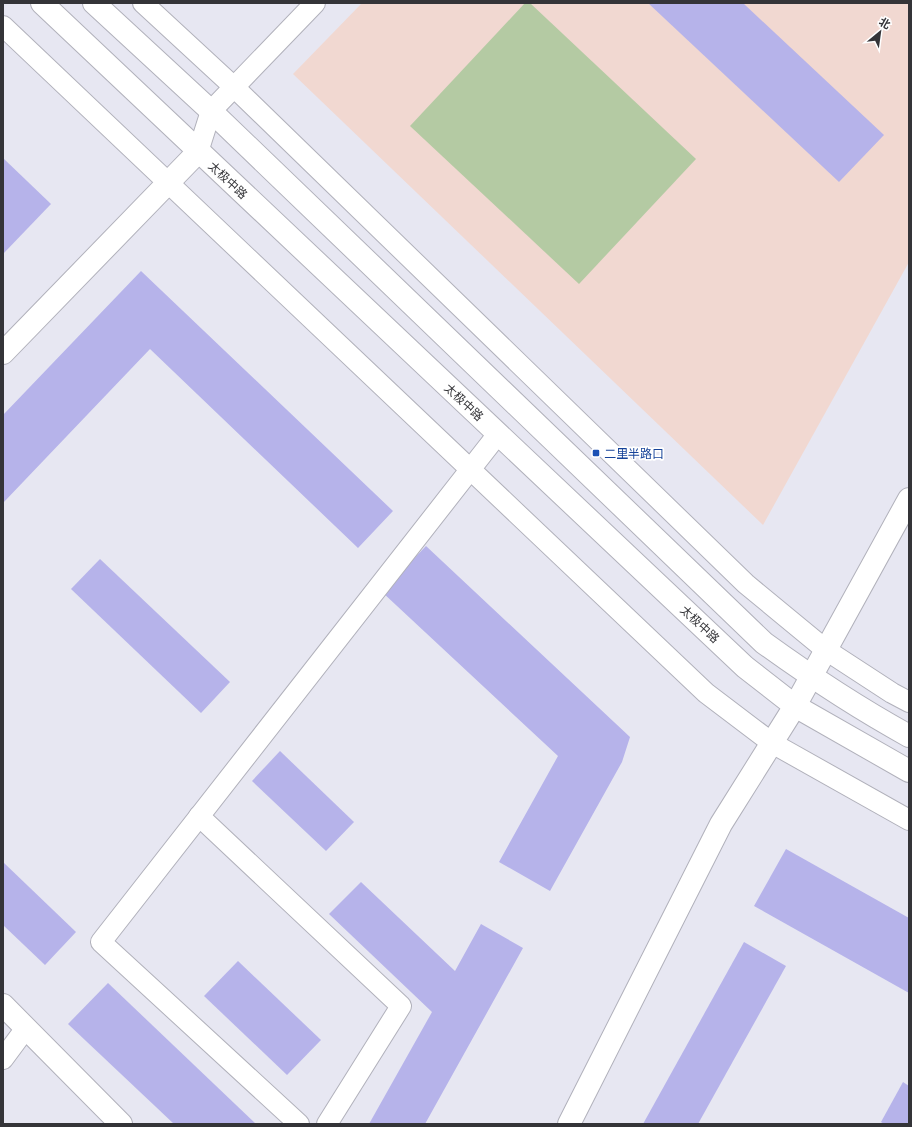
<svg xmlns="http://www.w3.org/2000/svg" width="912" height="1127" viewBox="0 0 912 1127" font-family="Mulish,'Noto Sans SC',sans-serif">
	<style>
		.education { fill: #f1d8d1 }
		.green { fill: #b4caa3 }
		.building { fill: #b6b3ea }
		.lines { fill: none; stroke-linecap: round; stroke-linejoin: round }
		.minor-casing { stroke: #b1b1bb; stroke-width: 22 }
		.tertiary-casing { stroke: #b1b1bb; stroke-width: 24 }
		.secondary-casing { stroke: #b1b1bb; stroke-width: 24 }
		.minor { stroke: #fff; stroke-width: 20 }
		.tertiary { stroke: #fff; stroke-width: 22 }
		.secondary { stroke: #fff; stroke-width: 22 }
		.transit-dot { fill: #1a4fb4; stroke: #fff; stroke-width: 1.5 }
		.labels { text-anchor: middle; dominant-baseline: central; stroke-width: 3.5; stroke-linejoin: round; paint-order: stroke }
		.street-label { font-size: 12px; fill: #343438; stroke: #fff }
		.transit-label { font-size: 12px; fill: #164399; stroke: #fff; text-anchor: start }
	</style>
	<rect width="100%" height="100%" fill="#e7e7f2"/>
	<polygon class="education" points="362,3 909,3 909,262 763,525 293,74"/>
	<polygon class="green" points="525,3 530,3 696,159 579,284 410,126"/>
	<g class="building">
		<polygon points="648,3 743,3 884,135 839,182"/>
		<polygon points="3,158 51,204 3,254"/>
		<polygon points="141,271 393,511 358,548 150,349 3,503 3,415"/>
		<polygon points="426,546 630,737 622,762 550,891 499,862 558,756 382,592"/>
		<polygon points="100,559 230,682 201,713 71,589"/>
		<polygon points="280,751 354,822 326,851 252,781"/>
		<polygon points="786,849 909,918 909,993 754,906"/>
		<polygon points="3,862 76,932 45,965 3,925"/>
		<polygon points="361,882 455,971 481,924 523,948 425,1124 369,1124 432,1012 329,914"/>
		<polygon points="744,942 786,966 698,1124 643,1124"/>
		<polygon points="238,961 321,1040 287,1075 204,996"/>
		<polygon points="108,983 256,1124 174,1124 68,1024"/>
		<polygon points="903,1082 909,1086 909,1124 884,1124 881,1122"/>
	</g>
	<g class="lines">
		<g class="minor-casing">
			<g id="minor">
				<polyline points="143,3 234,87 746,584 826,650 892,693 909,702"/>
				<polyline points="3,26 706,693 772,743 909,820"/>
				<polyline points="198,152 211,111 315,3"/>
				<polyline points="199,816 401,1006 327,1124"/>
				<polyline points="3,1059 26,1028"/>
				<polyline points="299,1124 101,942 498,434"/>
			</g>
		</g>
		<g class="tertiary-casing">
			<g id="tertiary">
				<polyline points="3,353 198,152"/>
				<polyline points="3,1005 121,1124"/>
				<polyline points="569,1124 721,824 795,706 909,499"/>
			</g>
		</g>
		<g class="secondary-casing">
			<g id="secondary">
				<polyline points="42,3 745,667 795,706 909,771"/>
				<path d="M94,3L211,111L764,643C811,677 858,708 909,736"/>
			</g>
		</g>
		<use href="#minor" class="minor"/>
		<use href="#tertiary" class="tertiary"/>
		<use href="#secondary" class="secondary"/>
	</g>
	<rect class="transit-dot" x="592" y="449" width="8" height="8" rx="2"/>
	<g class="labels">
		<g class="street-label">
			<text transform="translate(228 180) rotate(43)">太极中路</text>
			<text transform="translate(464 402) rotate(43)">太极中路</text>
			<text transform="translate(700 624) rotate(43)">太极中路</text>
		</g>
		<g class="transit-label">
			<text x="604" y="453">二里半路口</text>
		</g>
	</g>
	<rect width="912" height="1127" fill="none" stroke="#343438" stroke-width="8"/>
	<g transform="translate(880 32) rotate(29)" stroke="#ffffff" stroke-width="3" paint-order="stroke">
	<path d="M0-3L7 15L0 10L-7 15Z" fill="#343438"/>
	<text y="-6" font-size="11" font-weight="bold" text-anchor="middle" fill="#343438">北</text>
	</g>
</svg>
